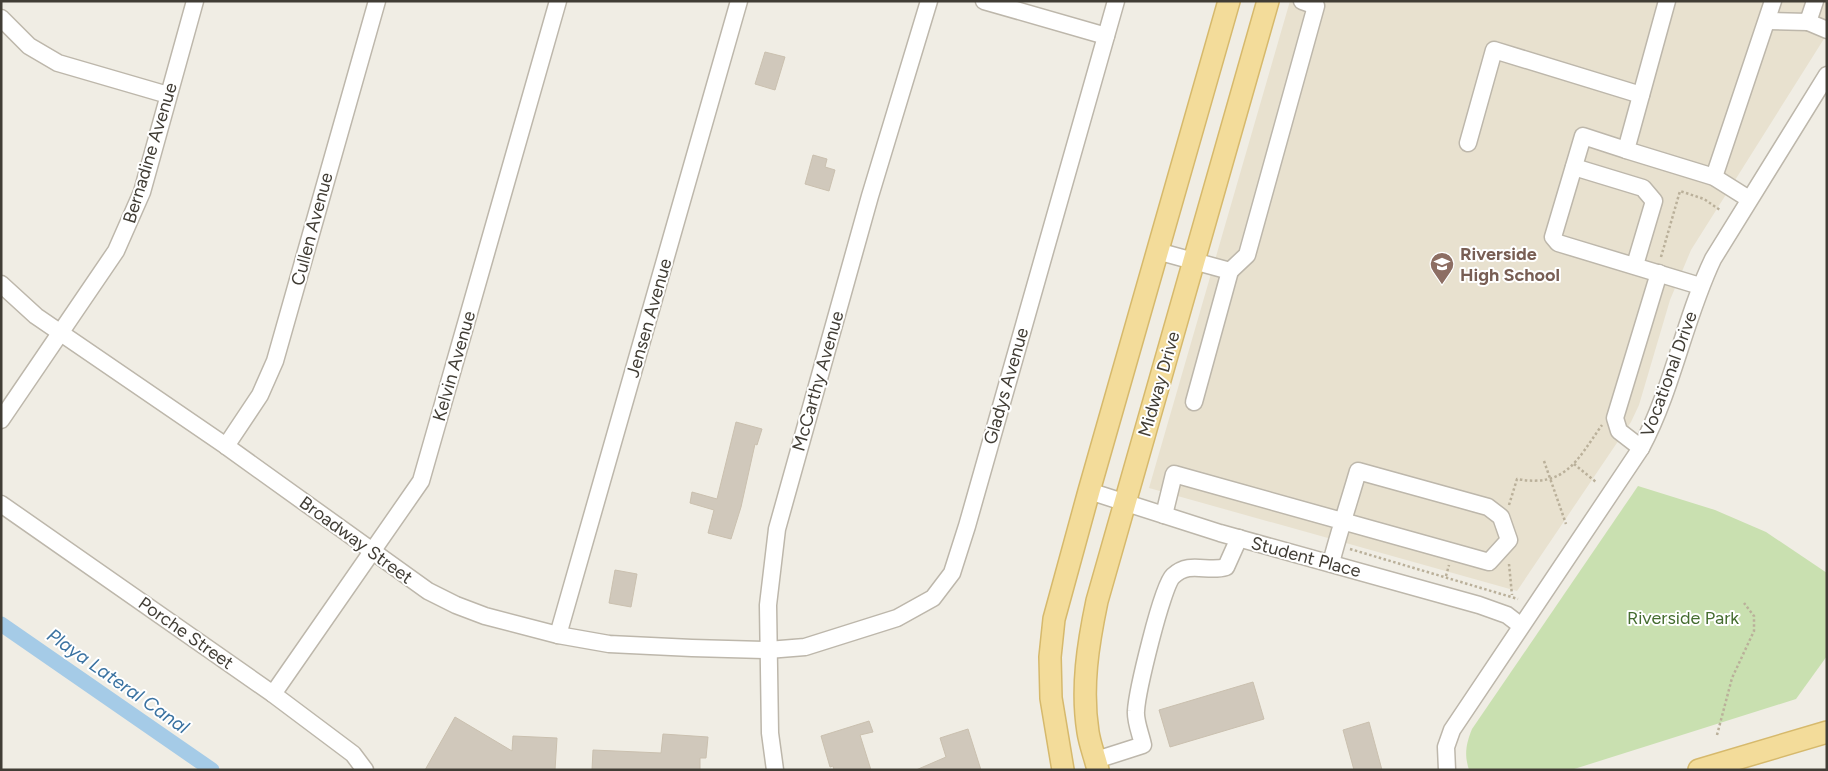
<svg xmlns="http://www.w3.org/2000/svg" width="1828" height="771" viewBox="0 0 1828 771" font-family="Figtree,sans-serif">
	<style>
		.education { fill: #e8e1cf }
		.green { fill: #c9e0b0 }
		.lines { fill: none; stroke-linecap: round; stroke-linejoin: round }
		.canal { stroke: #a5cbe7; stroke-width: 15 }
		.building { fill: #d0c8bb; stroke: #cac0af }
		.minor-casing { stroke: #bdb7ab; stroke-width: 19 }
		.major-casing { stroke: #d6b96c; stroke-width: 24 }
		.path { stroke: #bab09a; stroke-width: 2.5; stroke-dasharray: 2.5 2.5; stroke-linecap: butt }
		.minor { stroke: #fff; stroke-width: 16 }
		.major { stroke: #f3dc9a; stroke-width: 21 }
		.labels { text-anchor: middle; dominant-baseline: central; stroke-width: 4; stroke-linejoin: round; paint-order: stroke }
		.street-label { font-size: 18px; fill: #413d35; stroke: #fff }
		.education-label { font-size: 18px; font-weight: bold; fill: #785e54; stroke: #fff; text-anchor: start }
		.park-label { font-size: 18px; fill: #446c2f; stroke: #fff }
		.water-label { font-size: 19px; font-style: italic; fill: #3a72a1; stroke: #fff }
	</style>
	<rect width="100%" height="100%" fill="#f0ede4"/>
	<polygon class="education" points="1290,1 1827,1 1827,34 1691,250 1670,300 1639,405 1631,422 1517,591 1149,488"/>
	<path class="green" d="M1638,486L1715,510L1766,532L1827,573V656L1796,699L1571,770H1469C1464,754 1466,744 1472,729Z"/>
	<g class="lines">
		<polyline class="canal" points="1,624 212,770"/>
	</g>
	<g class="building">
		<polygon points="765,52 785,57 775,90 755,84"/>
		<polygon points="813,155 827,159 825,167 835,170 829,191 805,184"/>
		<polygon points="736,422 762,429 757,445 755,444 741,507 731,539 708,533 714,510 690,503 692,492 717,499"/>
		<polygon points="615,570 637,574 631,607 609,603"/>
		<polygon points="1253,682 1264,719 1170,747 1159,710"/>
		<polygon points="455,717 512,751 513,736 557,738 555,770 425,770"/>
		<polygon points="869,721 873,732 860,735 871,770 834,770 833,766 830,767 821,736"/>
		<polygon points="1369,722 1382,770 1354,770 1343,730"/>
		<polygon points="968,729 981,770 916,770 946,757 940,738"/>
		<polygon points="663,734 708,737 706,758 700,758 700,770 592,770 593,750 661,753"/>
	</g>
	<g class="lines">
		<g class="minor-casing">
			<g id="minor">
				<polyline points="984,1 1106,36"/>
				<polyline points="1667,1 1626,150 1714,177 1749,199"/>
				<polyline points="1,18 29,46 58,63 168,95"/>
				<polyline points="1767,21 1808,22 1815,1"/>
				<polyline points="1808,22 1827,30"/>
				<polyline points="1468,143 1494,50 1641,95"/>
				<polyline points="1626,150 1583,136 1553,237 1558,243 1700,286"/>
				<polyline points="1574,167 1643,188 1654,201 1635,265"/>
				<polyline points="1714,177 1773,1"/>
				<polyline points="1157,251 1230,271 1247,255 1316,6 1302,1"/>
				<polyline points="1,284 36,316 226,446 428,591 456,605 485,616 558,635 609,644 692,648 768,650 805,647 897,618 933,598 952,573 967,526 1116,1"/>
				<polyline points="1194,402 1230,271"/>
				<polyline points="1,420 116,251 142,192 195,1"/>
				<polyline points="226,446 260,395 275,361 377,1"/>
				<polyline points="1641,448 1619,431 1615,418 1659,273"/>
				<polyline points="1089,491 1220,533 1479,605 1507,615 1520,625"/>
				<polyline points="1,504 273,694 353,754 365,770"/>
				<path d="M1164,515L1174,474L1489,562L1509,540L1501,517L1488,507L1358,471C1349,502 1339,532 1331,563"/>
				<polyline points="558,635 739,1"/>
				<polyline points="273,694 421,481 558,1"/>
				<path d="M1096,760L1143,745C1141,735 1135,721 1136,711C1137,692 1162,586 1173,576C1190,560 1207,573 1226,567L1239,538"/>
				<polyline points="775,770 770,733 768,605 777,529 870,196 929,1"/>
				<path d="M1447,770L1446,747L1452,730L1641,448C1673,388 1684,320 1713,259L1827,75"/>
			</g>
		</g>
		<g class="major-casing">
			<g id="major">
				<polyline points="1063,770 1051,698 1050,657 1054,619 1089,491 1229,1"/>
				<path d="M1098,770C1095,757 1090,745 1088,732C1081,688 1088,644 1097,601L1268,1"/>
				<polyline points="1699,770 1827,732"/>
			</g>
		</g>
		<g class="path">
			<polyline points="1661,257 1680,191 1704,199 1720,210"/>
			<polyline points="1544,461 1566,524"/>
			<polyline points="1574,464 1596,482"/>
			<path d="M1509,505L1517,479C1566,488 1577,460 1602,425"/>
			<polyline points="1350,549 1518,599"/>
			<polyline points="1509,564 1512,595"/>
			<polyline points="1446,576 1449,565"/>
			<polyline points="1717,735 1732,678 1754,631 1754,616 1744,603"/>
		</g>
		<use href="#minor" class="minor"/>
		<use href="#major" class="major"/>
	</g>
	<defs>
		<g id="school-pin" transform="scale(1.25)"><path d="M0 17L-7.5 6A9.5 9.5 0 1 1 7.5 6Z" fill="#8d6e63" stroke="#fff"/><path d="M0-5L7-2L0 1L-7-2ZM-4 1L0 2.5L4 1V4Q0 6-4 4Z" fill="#fff"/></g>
	</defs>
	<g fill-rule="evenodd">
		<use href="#school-pin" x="1442" y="264"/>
	</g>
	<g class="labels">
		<g class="street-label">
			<text transform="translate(150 153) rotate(-73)">Bernadine Avenue</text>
			<text transform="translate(312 229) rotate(-75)">Cullen Avenue</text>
			<text transform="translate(649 318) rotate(-74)">Jensen Avenue</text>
			<text transform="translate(454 366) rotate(-74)">Kelvin Avenue</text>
			<text transform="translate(1669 374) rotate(-70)">Vocational Drive</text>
			<text transform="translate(818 381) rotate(-74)">McCarthy Avenue</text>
			<text transform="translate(1159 384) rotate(-74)">Midway Drive</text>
			<text transform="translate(1006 386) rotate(-74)">Gladys Avenue</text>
			<text transform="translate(356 540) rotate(36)">Broadway Street</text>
			<text transform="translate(1306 557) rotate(15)">Student Place</text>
			<text transform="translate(186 633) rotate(35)">Porche Street</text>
		</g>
		<g class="education-label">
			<text x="1460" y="254">Riverside<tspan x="1460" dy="21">High School</tspan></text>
		</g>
		<g class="park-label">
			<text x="1683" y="618">Riverside Park</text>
		</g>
		<g class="water-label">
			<text transform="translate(118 681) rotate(35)">Playa Lateral Canal</text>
		</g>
	</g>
	<rect width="1828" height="771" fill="none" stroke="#413d35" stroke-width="5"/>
</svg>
